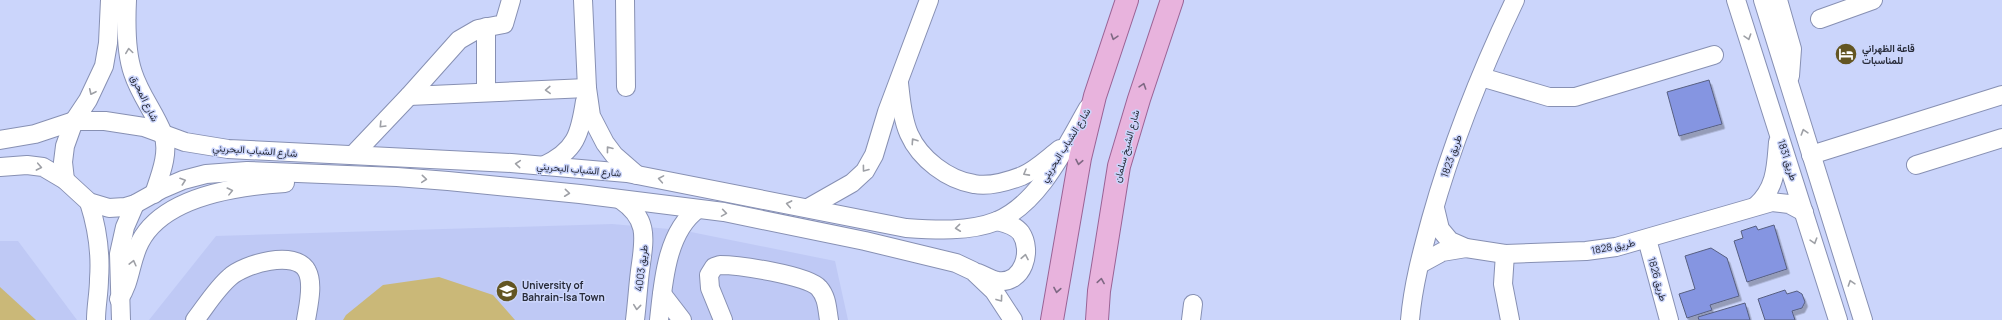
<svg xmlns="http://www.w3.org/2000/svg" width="2002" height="320" viewBox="0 0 2002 320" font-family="Manrope,Vazirmatn,sans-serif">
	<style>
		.built { fill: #bfc9f5 }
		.green { fill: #cab878 }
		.building { fill: #8595e1; stroke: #575f80; filter: url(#shadow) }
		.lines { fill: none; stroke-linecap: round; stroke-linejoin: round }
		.minor-casing { stroke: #8790b3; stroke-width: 20 }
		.major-casing { stroke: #9a6395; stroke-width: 24 }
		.minor { stroke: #fff; stroke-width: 18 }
		.major { stroke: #e8b3dd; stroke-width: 22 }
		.oneway { stroke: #7e6883 }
		.oneway2 { stroke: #9ea0a6 }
		.labels { text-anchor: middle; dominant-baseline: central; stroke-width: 3; stroke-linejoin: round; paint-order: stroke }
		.poi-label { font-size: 10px; font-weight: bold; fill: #272b39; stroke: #cbd5fb; text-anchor: start }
		.street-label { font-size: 10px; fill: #272b39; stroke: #cbd5fb }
	</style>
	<defs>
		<filter id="shadow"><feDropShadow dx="2.5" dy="4.5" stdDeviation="0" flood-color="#0004"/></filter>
	</defs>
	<rect width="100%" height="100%" fill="#cbd5fb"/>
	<g class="built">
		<polygon points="612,224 681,230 835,261 848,320 149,320 216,236"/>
		<polygon points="0,241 18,241 77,320 0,320"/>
	</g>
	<g class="green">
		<polygon points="439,277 493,295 515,320 343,320 346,315 383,285"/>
		<polygon points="0,287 36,320 0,320"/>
	</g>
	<g class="building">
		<polygon points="1709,80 1722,124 1679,136 1667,92"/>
		<polygon points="1774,225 1787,269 1747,282 1734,241 1743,238 1741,231 1756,226 1758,230"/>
		<polygon points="1711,248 1727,258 1739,296 1710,305 1712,310 1687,318 1679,294 1695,289 1685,256"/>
		<polygon points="1785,290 1787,294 1797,291 1802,294 1805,302 1802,308 1792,311 1795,320 1765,320 1758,299"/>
		<polygon points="1745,303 1750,320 1699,320 1698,317"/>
	</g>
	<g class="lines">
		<g class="minor-casing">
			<g id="minor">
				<path d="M127,0C126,21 126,53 133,73C140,95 155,113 163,134C170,152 160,176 154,194"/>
				<polyline points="583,0 587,88 591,116 605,143 614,155 637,175"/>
				<polyline points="625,0 626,87"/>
				<polyline points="1736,0 1838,320"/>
				<polyline points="1763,0 1863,320"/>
				<polyline points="1778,0 1792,49 1790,76"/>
				<polyline points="1820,19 1873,0"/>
				<polyline points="486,27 486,92"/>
				<polyline points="1481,77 1549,97 1575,97 1714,55"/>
				<path d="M899,83C901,100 902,118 909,134C920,159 948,180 974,184C989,187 1009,181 1022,176C1036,170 1048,158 1060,149"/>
				<polyline points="409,96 587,88"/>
				<path d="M0,140L35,134L74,121H105L144,127L185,142L228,149L511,163L627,173L906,228C936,230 969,232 997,221C1040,203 1066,146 1088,108"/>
				<polyline points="353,155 409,96 459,40 478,29 504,24 511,0"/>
				<polyline points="1811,155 2002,95"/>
				<polyline points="1916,165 2002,138"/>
				<path d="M543,166C576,151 580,134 585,101"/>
				<polyline points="0,167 27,165 43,167 65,180 89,202 109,208 125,207 135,204 162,189 183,180 206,174 247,171 397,177 448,181 580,194 724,212 865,241 956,263 973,271 994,291 1013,320"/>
				<polyline points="65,180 63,162 65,146 74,121 88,100 104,66 108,43 110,0"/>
				<path d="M621,200C650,220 644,240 640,271C638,287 637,304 635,320"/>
				<path d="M89,202C97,227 101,253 99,279C99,293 96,306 96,320"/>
				<path d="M1756,206C1776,188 1776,167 1778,142"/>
				<polyline points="808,208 852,183 865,171 874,155 887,112 929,0"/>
				<polyline points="1435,208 1440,229 1450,241 1466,248 1505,254 1586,251 1616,247 1772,202 1789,204 1804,212"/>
				<polyline points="1647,239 1669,320"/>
				<polyline points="1505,254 1503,284 1510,320"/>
				<polyline points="1420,264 1442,252 1466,248"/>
				<path d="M978,273C984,275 991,280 998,281C1023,284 1033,251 1021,233C1015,225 1005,223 997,221"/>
				<polyline points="662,294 682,320"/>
				<path d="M119,299C131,282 130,261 140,242C164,196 238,186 285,183"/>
				<polyline points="121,320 119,254 125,227 135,204"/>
				<path d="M195,320C206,306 216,289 230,277C244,264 296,249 307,271C314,284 308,307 306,320"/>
				<path d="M659,320C663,284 666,232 698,209"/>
				<path d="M723,320L710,288L709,275L714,267L720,265C738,265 808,275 819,288C827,297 827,308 829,320"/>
				<polyline points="1191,320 1193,304"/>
				<path d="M1410,320C1413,285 1422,252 1431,219C1452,144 1481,71 1515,0"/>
			</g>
		</g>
		<g class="major-casing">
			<g id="major">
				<polyline points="1052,320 1080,158 1095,96 1127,0"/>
				<polyline points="1097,320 1099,291 1119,166 1139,99 1172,0"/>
			</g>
		</g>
		<use href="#minor" class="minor"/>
		<use href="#major" class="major"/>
	</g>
	<defs><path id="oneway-chevron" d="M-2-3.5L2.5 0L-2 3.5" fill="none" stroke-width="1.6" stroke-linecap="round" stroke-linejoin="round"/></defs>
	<g class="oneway">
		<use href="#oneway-chevron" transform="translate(1114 37) rotate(108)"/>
		<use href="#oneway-chevron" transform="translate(1143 86) rotate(-72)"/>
		<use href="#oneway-chevron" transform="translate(1079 162) rotate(101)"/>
		<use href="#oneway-chevron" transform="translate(1101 281) rotate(-81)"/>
		<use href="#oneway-chevron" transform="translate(1057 290) rotate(100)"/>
	</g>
	<g class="oneway2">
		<use href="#oneway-chevron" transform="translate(1748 37) rotate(72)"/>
		<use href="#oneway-chevron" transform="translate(129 51) rotate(-98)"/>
		<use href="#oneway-chevron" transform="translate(548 90) rotate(178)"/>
		<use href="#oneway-chevron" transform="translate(92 92) rotate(115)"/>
		<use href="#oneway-chevron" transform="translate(382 125) rotate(134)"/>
		<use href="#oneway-chevron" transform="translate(1804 132) rotate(-107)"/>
		<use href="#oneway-chevron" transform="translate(914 141) rotate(-124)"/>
		<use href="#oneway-chevron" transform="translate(609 149) rotate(-128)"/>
		<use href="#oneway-chevron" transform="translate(518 164) rotate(-175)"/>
		<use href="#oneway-chevron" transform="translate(39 167) rotate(11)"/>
		<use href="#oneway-chevron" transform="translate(865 169) rotate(127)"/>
		<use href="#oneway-chevron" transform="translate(1026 173) rotate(151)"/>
		<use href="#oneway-chevron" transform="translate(424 179) rotate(5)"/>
		<use href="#oneway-chevron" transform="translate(661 179) rotate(-170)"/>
		<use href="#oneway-chevron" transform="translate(183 181) rotate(-19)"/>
		<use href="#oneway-chevron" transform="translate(230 191) rotate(-14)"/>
		<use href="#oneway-chevron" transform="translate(567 193) rotate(6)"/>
		<use href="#oneway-chevron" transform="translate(789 204) rotate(-169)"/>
		<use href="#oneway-chevron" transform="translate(724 213) rotate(9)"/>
		<use href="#oneway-chevron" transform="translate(958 228) rotate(174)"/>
		<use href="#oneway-chevron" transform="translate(1814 241) rotate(73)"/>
		<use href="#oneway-chevron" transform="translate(1025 257) rotate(-79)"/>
		<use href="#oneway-chevron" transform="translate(133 263) rotate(-76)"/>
		<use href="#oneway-chevron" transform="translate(1851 283) rotate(-108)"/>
		<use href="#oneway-chevron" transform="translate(1000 299) rotate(54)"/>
		<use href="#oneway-chevron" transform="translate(637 307) rotate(96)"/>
	</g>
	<defs>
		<g id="hotel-disc" transform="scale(1.15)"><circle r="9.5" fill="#635522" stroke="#cbd5fb"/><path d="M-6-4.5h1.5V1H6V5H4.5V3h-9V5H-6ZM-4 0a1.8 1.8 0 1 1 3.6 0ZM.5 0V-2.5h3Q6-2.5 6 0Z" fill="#fff"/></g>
		<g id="school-disc" transform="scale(1.15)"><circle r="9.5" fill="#635522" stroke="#cbd5fb"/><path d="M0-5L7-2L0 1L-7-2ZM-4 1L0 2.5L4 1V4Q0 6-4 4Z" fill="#fff"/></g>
	</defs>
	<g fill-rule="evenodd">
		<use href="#hotel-disc" x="1846" y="54"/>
		<use href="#school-disc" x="507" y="291"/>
	</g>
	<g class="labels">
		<g class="poi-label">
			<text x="1862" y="48">قاعة الظهراني<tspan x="1862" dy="12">للمناسبات</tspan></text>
			<text x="522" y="285">University of<tspan x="522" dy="12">Bahrain-Isa Town</tspan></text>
		</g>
		<g class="street-label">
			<text transform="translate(145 98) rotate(64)">شارع المحرق</text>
			<text transform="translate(1065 145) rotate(-58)">شارع الشباب البحريني</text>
			<text transform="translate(1126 146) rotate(-75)">شارع الشيخ سلمان</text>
			<text transform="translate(255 150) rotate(4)">شارع الشباب البحريني</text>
			<text transform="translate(1451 156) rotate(-71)">طريق 1823</text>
			<text transform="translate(1788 160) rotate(72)">طريق 1831</text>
			<text transform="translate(579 169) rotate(5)">شارع الشباب البحريني</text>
			<text transform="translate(1613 246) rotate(-11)">طريق 1828</text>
			<text transform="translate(641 268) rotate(-83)">طريق 4003</text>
			<text transform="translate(1658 279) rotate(74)">طريق 1826</text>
		</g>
	</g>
</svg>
